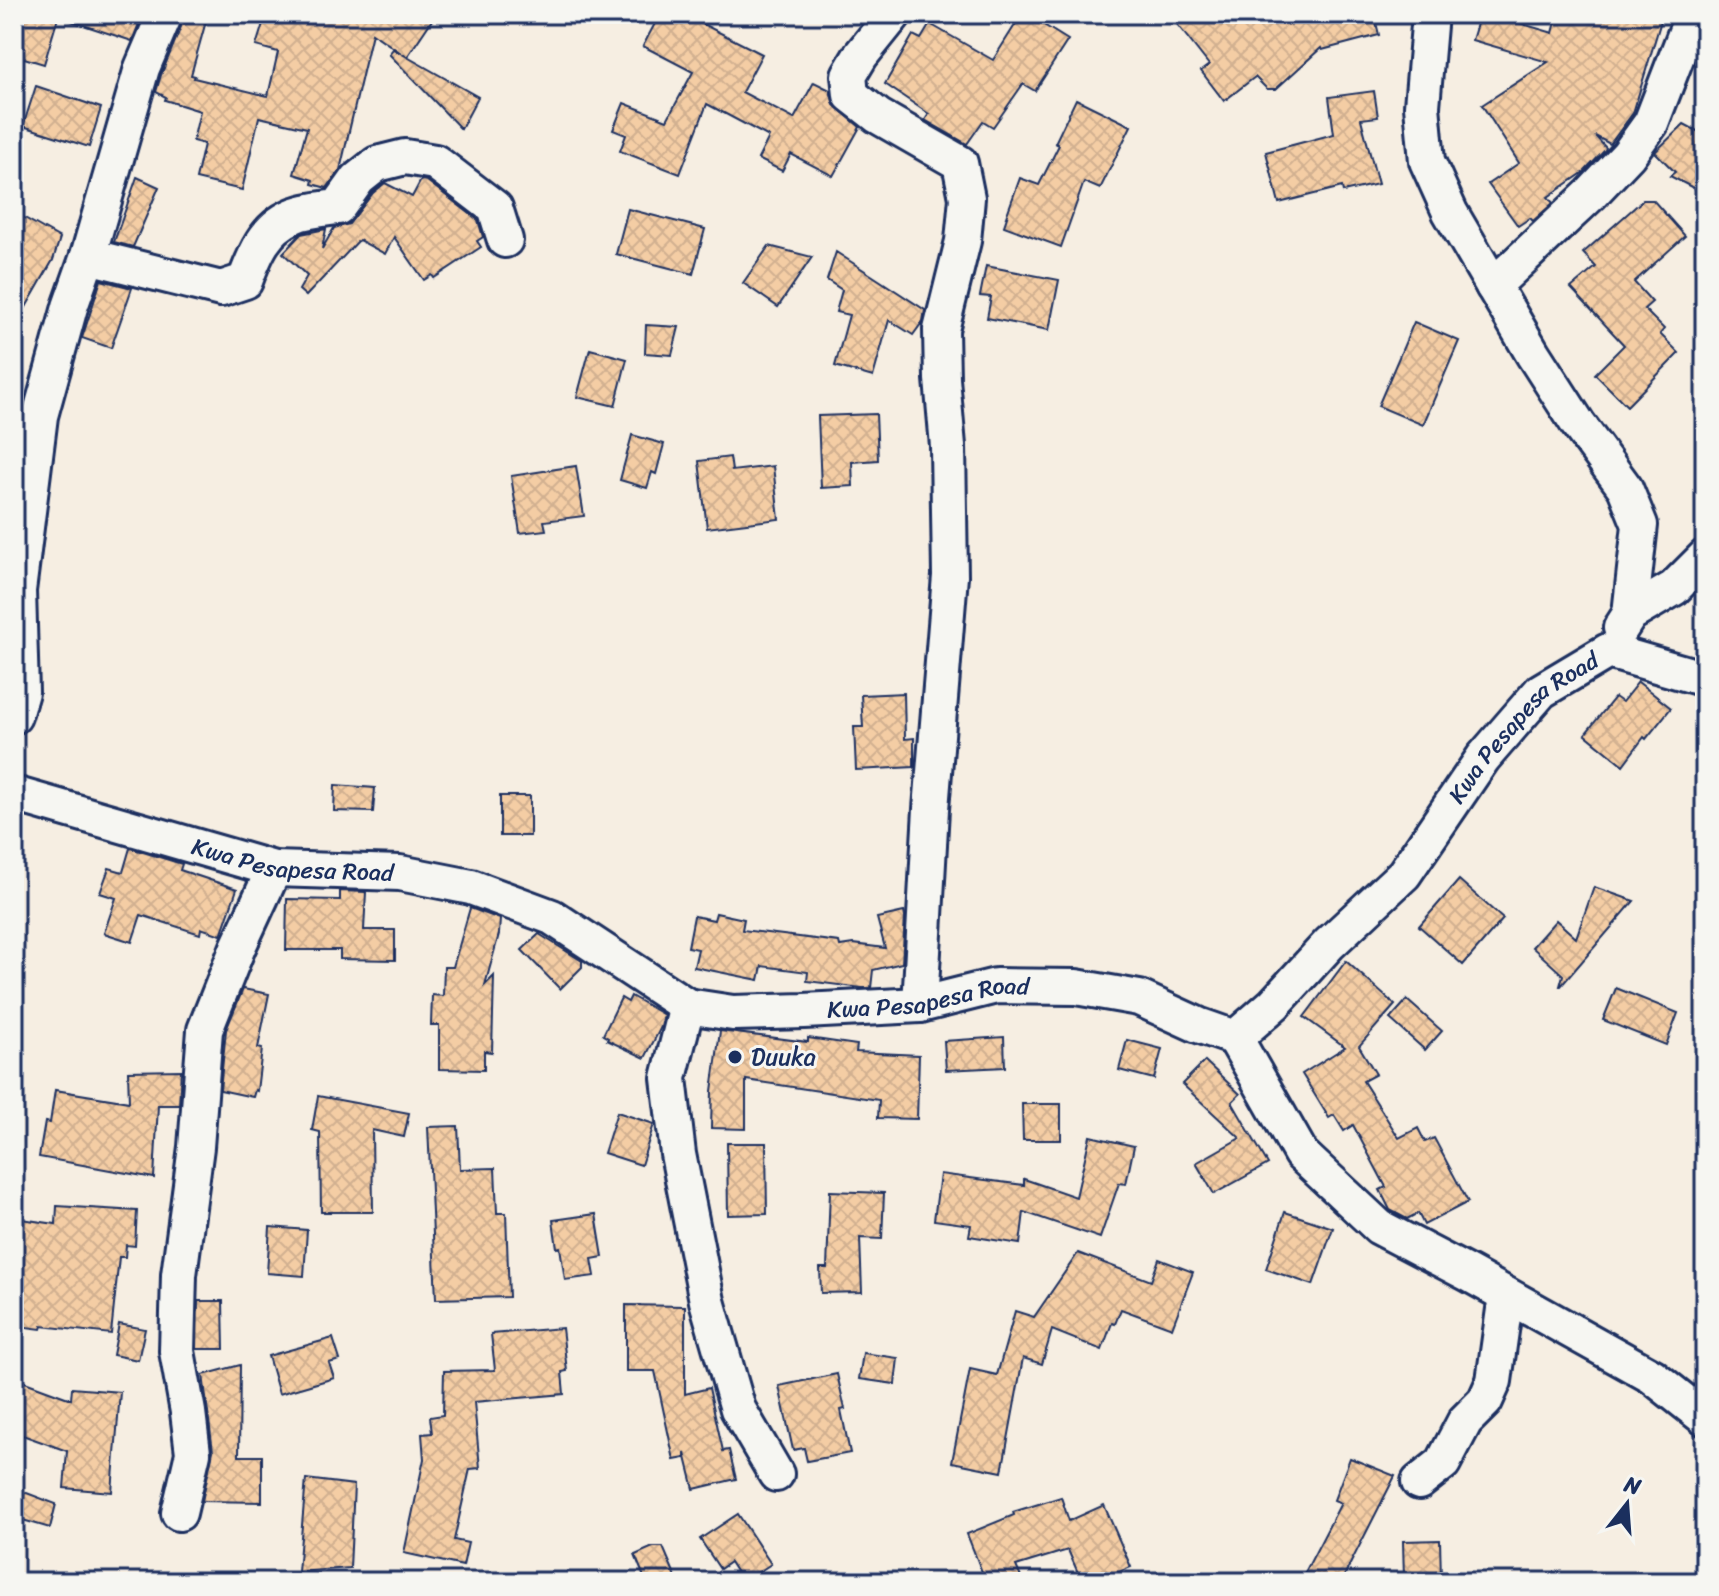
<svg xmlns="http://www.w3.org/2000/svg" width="1719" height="1596" viewBox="0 0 1719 1596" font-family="Sriracha,sans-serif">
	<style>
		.building { fill: url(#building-cross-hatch); stroke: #1b2f5e; stroke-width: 2 }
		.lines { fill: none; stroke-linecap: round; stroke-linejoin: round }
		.minor-casing { stroke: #1b2f5e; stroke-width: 40 }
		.minor { stroke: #f6f6f2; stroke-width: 34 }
		.poi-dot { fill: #1b2f5e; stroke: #f6f6f2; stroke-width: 3 }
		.labels { text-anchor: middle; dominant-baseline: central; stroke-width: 6; stroke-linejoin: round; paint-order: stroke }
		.street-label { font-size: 24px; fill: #1b2f5e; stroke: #f6f6f2 }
		.poi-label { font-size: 24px; fill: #1b2f5e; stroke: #f6f6f2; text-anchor: start }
	</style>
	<defs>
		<pattern id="building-cross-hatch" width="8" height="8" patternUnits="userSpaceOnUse" patternTransform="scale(2)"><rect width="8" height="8" fill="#f4cda4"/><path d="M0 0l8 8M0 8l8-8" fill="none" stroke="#d1b090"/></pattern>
	</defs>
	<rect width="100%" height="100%" fill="#f6eee2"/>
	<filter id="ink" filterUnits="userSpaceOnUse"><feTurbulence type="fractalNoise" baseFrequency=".0125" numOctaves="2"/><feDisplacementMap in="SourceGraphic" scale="16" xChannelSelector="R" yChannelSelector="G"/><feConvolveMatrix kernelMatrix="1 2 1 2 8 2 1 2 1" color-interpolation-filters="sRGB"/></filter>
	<g filter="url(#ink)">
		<g class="building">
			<polygon points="14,14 59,14 44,64 14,55"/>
			<polygon points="69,14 143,14 132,41 68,20"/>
			<polygon points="185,14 208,14 191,75 195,76 194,78 268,96 278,52 256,46 266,14 436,14 407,57 372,33 340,170 327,188 312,184 313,180 294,174 307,128 259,117 242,190 196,179 204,144 193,141 200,111 165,100 166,97 156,92 161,75 183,22"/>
			<polygon points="660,14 683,14 762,54 742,92 794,119 814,82 830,90 834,105 860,127 833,176 791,154 782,171 758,159 769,137 707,104 680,174 620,151 626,135 613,130 624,103 667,120 693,72 643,46"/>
			<polygon points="1022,14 1026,14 1068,40 1035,91 1023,84 993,127 983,121 967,144 925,120 929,114 885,84 913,35 921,39 930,24 993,60"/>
			<polygon points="1169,14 1374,14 1379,35 1322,50 1321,48 1276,89 1267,89 1255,77 1224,101 1201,71 1209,65"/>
			<polygon points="1480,14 1489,14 1553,33 1558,14 1663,14 1633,113 1610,144 1595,136 1606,148 1605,150 1584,172 1548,197 1553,203 1533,221 1530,218 1518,226 1488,184 1519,163 1482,105 1548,62 1472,40"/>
			<polygon points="393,49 478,97 461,129 389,54"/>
			<polygon points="36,86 101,108 89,147 23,126"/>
			<polygon points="1374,91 1378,117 1361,119 1378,184 1343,192 1342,187 1279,203 1266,152 1334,134 1329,97"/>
			<polygon points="1076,99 1131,126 1100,189 1084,182 1061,247 1004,226 1007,217 1006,217 1020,178 1039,185 1059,145 1055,143"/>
			<polygon points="1684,124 1705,135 1705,194 1670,176 1675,172 1655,152"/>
			<polygon points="137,177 159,187 133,247 114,242"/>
			<polygon points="421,180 427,181 478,220 483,237 477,241 481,247 434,278 432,275 424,280 394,237 385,254 359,240 306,296 299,290 307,276 283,253 301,234 326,229 322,249 334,228 349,224 373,193 385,183 412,197"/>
			<polygon points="1643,200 1653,200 1685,236 1634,282 1652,302 1644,309 1664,329 1660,334 1679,353 1627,406 1595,374 1624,345 1571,288 1596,267 1583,253"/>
			<polygon points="628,209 705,229 693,274 616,254"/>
			<polygon points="14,212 60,238 53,260 14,328"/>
			<polygon points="769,246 812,257 778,307 743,283"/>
			<polygon points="836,252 925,310 923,321 913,335 889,320 873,377 835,366 849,315 836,312 842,290 827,280"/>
			<polygon points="986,266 1059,280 1049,330 987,318 991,297 980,296"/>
			<polygon points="101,280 132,288 111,348 82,338"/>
			<polygon points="1414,322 1459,341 1423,425 1378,406"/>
			<polygon points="646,325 679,327 672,355 645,353"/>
			<polygon points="590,349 627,359 615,406 577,397"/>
			<polygon points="876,414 878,460 852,462 853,486 821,488 818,416"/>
			<polygon points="632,435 664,444 656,474 652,472 647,488 620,480"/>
			<polygon points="730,457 732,471 773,466 779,519 707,528 699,461"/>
			<polygon points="576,466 584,516 544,521 546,530 520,533 511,476"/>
			<polygon points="1638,682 1671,708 1646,739 1644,737 1623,765 1585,734 1615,697 1622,702"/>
			<polygon points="904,693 905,739 914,738 914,767 856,770 854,727 863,727 861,695"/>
			<polygon points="335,785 375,788 373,812 334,811"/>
			<rect x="500" y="796" width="30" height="40"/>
			<polygon points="130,848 182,864 180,870 237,889 221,935 201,928 200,934 141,915 132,942 104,933 116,898 100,893 109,868 123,872"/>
			<polygon points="1459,880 1503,919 1463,965 1419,926"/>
			<polygon points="1594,887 1634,901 1561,986 1560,986 1563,975 1532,947 1556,920 1576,938"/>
			<polygon points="340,891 366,892 364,930 395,930 395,960 340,959 340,950 286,950 287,899 340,900"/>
			<polygon points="470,908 500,919 499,934 485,985 494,976 492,1052 484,1051 484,1070 439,1069 439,1025 431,1025 432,995 443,996 444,967 453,967"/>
			<polygon points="904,912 905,917 902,963 873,970 871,988 862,988 807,981 808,972 762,966 759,980 694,967 698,949 688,947 694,916 714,920 716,913 744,919 742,930 839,942 840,946 853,944 885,948 877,918"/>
			<polygon points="539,934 582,961 582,967 560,989 522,950"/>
			<polygon points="1346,961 1395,1005 1359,1046 1376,1074 1363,1081 1399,1138 1418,1128 1425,1142 1434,1138 1468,1202 1424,1225 1418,1213 1407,1219 1390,1210 1380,1190 1386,1187 1353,1125 1344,1131 1334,1115 1329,1118 1302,1074 1345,1047 1304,1017"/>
			<polygon points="1616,988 1678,1013 1666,1045 1603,1020"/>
			<polygon points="243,989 269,994 258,1048 262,1049 257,1091 255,1090 253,1097 220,1090 226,1030"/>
			<polygon points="631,996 664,1015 661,1027 645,1058 607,1040 608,1038 603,1035 621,998 628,1002"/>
			<polygon points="1407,1000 1442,1031 1425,1050 1390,1019"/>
			<polygon points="720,1031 808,1042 808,1038 857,1045 856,1052 919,1055 917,1119 878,1118 879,1100 746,1080 746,1129 711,1128 712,1091"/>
			<polygon points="1004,1037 1005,1067 946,1070 944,1041"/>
			<polygon points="1127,1040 1162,1049 1154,1079 1119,1070"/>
			<polygon points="1205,1061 1240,1094 1232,1102 1268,1164 1214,1194 1196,1163 1240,1138 1182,1084"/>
			<polygon points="181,1070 179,1105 158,1105 154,1178 39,1157 45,1122 50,1123 55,1090 129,1102 128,1071"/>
			<polygon points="318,1096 409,1113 404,1137 372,1130 373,1212 321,1212 320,1132 312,1130"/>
			<polygon points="1022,1104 1061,1104 1061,1140 1023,1140"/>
			<polygon points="617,1112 654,1124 641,1165 604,1153"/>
			<polygon points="458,1126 460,1169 495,1168 497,1213 506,1213 509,1297 436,1299 428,1127"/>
			<polygon points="1090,1136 1134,1146 1126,1184 1119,1183 1100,1238 1024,1212 1020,1244 969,1236 971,1225 934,1220 940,1174 1024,1185 1024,1179 1076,1197"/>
			<polygon points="727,1143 766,1143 767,1214 728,1215"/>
			<polygon points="830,1191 884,1193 882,1239 860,1238 862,1292 821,1293 820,1268 827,1268"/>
			<polygon points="57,1206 137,1211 135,1246 126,1245 125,1257 119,1257 111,1334 42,1326 41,1329 18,1326 21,1306 14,1306 14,1218 56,1224"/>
			<polygon points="1285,1212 1333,1228 1313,1285 1266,1269"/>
			<polygon points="596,1214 603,1257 592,1259 595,1276 565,1280 560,1247 557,1248 553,1220"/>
			<polygon points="270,1227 307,1230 304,1276 267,1273"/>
			<polygon points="1078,1253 1151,1281 1159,1259 1193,1272 1172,1328 1121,1309 1115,1324 1112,1323 1102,1350 1052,1330 1042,1364 1023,1358 1002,1472 952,1462 970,1369 997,1375 1015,1311 1034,1317"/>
			<polygon points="198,1301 223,1301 224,1349 197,1349"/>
			<polygon points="626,1305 685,1306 685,1394 709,1388 723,1451 729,1450 736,1479 694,1489 685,1453 685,1458 674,1460 655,1371 626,1371"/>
			<polygon points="119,1324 145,1329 138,1360 113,1355"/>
			<polygon points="562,1328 567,1371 562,1372 564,1394 474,1402 480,1468 470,1469 454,1540 468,1543 463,1566 404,1553 424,1459 422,1434 432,1433 430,1417 443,1415 444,1371 495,1370 491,1334"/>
			<polygon points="333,1338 340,1360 329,1363 334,1378 279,1394 268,1356"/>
			<polygon points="863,1353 898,1358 895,1384 859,1379"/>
			<polygon points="240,1365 239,1456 262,1456 262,1502 202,1501 213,1451 203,1375"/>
			<polygon points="837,1374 845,1409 841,1410 850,1453 807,1461 804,1448 793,1450 779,1386"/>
			<polygon points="14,1378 71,1399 72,1388 120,1392 112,1492 64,1488 67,1451 14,1432"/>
			<polygon points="1350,1458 1395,1476 1341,1582 1300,1582 1341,1503 1334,1500"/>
			<polygon points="306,1479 354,1485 350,1568 298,1572"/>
			<polygon points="24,1492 56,1504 50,1528 16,1518"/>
			<polygon points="1061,1497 1069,1521 1104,1505 1131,1567 1095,1582 1082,1582 1068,1550 1016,1566 1023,1582 986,1582 967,1534 1014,1515 1013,1512"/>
			<polygon points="738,1514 771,1564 743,1582 730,1562 720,1569 700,1539"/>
			<polygon points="1440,1540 1441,1578 1404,1579 1403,1541"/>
			<polygon points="653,1547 663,1547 678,1582 646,1582 635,1555"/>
		</g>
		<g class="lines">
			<g class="minor-casing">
				<g id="minor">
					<polyline points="894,14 861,55 849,75 851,95 878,116 960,163 967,198 963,241 941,330 942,379 948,446 950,576 931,809 920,1005"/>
					<polyline points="1430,14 1422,106 1427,161 1450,212 1533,354 1578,424 1625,488 1640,525 1630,614"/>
					<path d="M88,256L221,289L245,281C255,254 265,228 293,216C306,210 324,209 338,207L358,179L377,164L405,157L435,162L495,208L505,240"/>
					<polyline points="1493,286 1591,194 1628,155 1651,123 1693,14"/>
					<polyline points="1621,628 1630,614 1674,588 1705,557"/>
					<polyline points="14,716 21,692 18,591 40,416 70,307 88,256 142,68 165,14"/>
					<path id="s1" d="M14,794L274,869L400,873L471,887L552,917L687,1006L733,1013L804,1011L920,1005L996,986L1076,987L1139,998L1198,1025L1235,1038L1274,1004L1329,944L1404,874L1483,758L1541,691L1608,651L1705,679"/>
					<polyline points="687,1006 669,1078 678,1154 707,1301 738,1409 776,1474"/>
					<polyline points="1235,1038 1301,1154 1379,1227 1469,1274 1652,1376 1705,1418"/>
					<polyline points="1419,1482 1443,1463 1465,1421 1485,1401 1494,1381 1506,1295"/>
					<polyline points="179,1513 193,1453 188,1412 177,1351 179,1275 196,1147 205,1030 238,947 274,869"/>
				</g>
			</g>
			<use href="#minor" class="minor"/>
		</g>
	</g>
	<circle class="poi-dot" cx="735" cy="1057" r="8"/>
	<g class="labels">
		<g class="street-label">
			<text stroke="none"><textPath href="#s1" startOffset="1704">Kwa Pesapesa Road</textPath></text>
			<text stroke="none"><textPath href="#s1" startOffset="288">Kwa Pesapesa Road</textPath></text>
			<text stroke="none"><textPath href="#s1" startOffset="960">Kwa Pesapesa Road</textPath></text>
		</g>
		<g class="poi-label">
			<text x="751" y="1057">Duuka</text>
		</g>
	</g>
	<rect width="1719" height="1596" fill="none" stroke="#f6f6f2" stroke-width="48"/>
	<rect x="24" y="24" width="1671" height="1548" fill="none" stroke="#1b2f5e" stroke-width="3" filter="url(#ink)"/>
	<g transform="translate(1627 1504) rotate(17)" stroke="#f6f6f2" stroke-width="6" paint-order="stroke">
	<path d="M0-6L14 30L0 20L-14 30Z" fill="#1b2f5e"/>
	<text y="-12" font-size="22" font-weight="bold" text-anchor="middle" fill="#1b2f5e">N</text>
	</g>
</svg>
